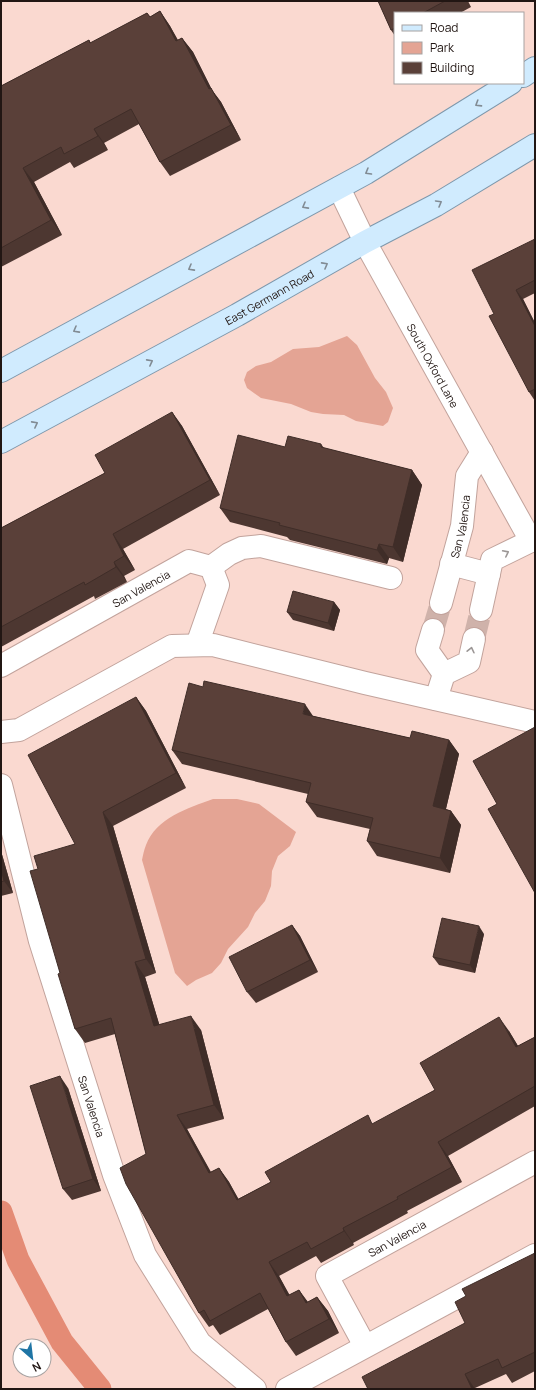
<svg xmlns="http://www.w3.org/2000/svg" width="536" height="1390" viewBox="0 0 536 1390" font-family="Manrope,sans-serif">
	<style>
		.green { fill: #e4a494 }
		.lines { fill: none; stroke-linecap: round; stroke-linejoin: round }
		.canal { stroke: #e48b75; stroke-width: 23 }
		.minor-tunnel { stroke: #cfb2aa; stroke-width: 22; stroke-dasharray: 22 11; stroke-linecap: butt }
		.minor-casing { stroke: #c2a39c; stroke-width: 24 }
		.major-casing { stroke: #7e98ac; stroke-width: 24 }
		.minor { stroke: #fff; stroke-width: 22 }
		.major { stroke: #d0ebfe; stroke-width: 22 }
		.wall { fill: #4d3731 }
		.shaded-wall { fill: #3f2d28 }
		.building { fill: #5a4039; stroke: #3f2d28 }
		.oneway { stroke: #818b94 }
		.oneway2 { stroke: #9b9695 }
		.labels { text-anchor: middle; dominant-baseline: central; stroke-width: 4; stroke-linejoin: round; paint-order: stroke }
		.street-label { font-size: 11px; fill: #211613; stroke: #fff }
	</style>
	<rect width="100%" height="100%" fill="#fad9d0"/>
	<g class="green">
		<polygon points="347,336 357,345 375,378 386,392 393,408 388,422 383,426 356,421 344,415 323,414 311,412 291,404 261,398 247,388 244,380 247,372 256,366 271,362 293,349 319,347"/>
		<path d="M213,799H237L259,804L296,832L290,846L278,856L272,871L271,886L265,901L255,913L248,927L228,949L221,963L212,973L196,980L187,986L175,973L142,860C143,855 144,850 146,845C156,818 188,808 213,799Z"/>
	</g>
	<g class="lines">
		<polyline class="canal" points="1,1212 18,1260 62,1342 100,1389"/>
		<g class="minor-tunnel">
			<polyline points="433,630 441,603"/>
			<polyline points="474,639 481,610"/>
		</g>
		<g class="minor-casing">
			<g id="minor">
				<path id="s1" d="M339,188L365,242L531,541"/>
				<polyline points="451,564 489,574"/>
				<polyline points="211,567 229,554 242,548 261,546 391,578"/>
				<path id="s2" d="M441,603L462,526L467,476L482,452"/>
				<polyline points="481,610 492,560 535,539"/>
				<polyline points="433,630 427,650 444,674"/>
				<path id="s3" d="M1,666L189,561L211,567L218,585L197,645"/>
				<polyline points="436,699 444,674 469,662 474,639"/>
				<polyline points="1,732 19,730 172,646 213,645 365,683 535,722"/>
				<path id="s4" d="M1,785L40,941L114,1175L145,1255L200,1343L255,1389"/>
				<path id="s5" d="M365,1346L327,1276L535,1162"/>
				<polyline points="287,1389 535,1255"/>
			</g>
		</g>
		<g class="major-casing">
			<g id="major">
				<polyline points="523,76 535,68"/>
				<polyline points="1,371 366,173 511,83"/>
				<path id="s6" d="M1,442L237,315L365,242L436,205L535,145"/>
			</g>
		</g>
		<use href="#minor" class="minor"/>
		<use href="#major" class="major"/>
	</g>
	<g class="wall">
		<polygon points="378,1 468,1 471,7 460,13 395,13 395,36 391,30"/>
		<polygon points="160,11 170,26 178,40 182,38 193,52 212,90 221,102 241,140 170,176 160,162 139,124 104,143 108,150 74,168 70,162 34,182 62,235 1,267 1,86 89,40 91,43 147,13 150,17"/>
		<polygon points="535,239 535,293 523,299 535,323 535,401 529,392 494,314"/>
		<polygon points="172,412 182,426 220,495 123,549 135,570 124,576 127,582 95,599 94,596 1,647 1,528 105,473"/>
		<polygon points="321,444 324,448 412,470 422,485 403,562 389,558 387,564 290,540 287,537 230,522 220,508 285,447"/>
		<polygon points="334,602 340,610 334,631 293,620 287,612"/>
		<polygon points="136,697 146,711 186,788 113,826 156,973 145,977 159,1024 201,1030 224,1119 187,1129 211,1172 219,1168 229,1182 238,1199 271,1182 374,1124 435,1090 509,1031 518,1046 535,1037 535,1106 448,1156 462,1182 407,1211 408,1213 353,1243 354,1245 321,1263 316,1256 279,1276 289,1295 299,1290 308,1302 317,1297 328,1311 339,1333 296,1356 286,1342 268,1309 220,1335 213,1325 209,1327 199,1313 146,1154 115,1034 85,1043 75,1029 60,973 38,869 75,844"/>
		<polygon points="313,716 410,738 449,740 459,754 446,809 451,811 461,825 450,873 377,856 367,841 370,829 317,817 306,802 308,794 182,764 172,750"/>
		<polygon points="1,851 13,893 1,896"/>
		<polygon points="292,925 300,936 318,972 256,1003 247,992"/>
		<polygon points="484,934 475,973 439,965 433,957"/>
		<polygon points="68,1088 101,1191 72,1200 63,1189"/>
		<polygon points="535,1253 535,1371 512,1383 506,1374 475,1388 368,1389 465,1323 466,1296"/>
	</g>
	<g class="shaded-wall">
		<polygon points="160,11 170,26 186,56 176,41"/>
		<polygon points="182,38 193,52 212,90 221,102 241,140 231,125 209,89"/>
		<polygon points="94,129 104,143 108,150 98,136"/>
		<polygon points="23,168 34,182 62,235 51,220"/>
		<polygon points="516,290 523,299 535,323 535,326"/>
		<polygon points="172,412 182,426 220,495 210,480"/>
		<polygon points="412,470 422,485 403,562 393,547"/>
		<polygon points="113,534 123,549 135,570 124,556"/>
		<polygon points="379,544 389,558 387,564 377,550"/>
		<polygon points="114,562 124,576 127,582 116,567"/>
		<polygon points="334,602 340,610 334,631 328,623"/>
		<polygon points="136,697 146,711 186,788 176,773"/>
		<polygon points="305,704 315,719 303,714"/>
		<polygon points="449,740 459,754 443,821 433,806"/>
		<polygon points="451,811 461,825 450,873 440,858"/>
		<polygon points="103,812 113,826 156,973 146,959"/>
		<polygon points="1,851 13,893 4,881 1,869"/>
		<polygon points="292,925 300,936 318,972 310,960"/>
		<polygon points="479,926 484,934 475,973 470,965"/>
		<polygon points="135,962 145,977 164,1040 154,1026"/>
		<polygon points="191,1016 201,1030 224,1119 214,1105"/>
		<polygon points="499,1017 509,1031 527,1061 516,1047"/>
		<polygon points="60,1076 68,1088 101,1191 93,1179"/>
		<polygon points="177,1115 187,1129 219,1188 209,1173"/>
		<polygon points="438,1142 448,1156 462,1182 452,1167"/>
		<polygon points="219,1168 229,1182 247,1214 237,1200"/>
		<polygon points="343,1228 353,1243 354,1245 344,1231"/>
		<polygon points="269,1262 279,1276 298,1310 287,1296"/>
		<polygon points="299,1290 309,1304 306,1303"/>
		<polygon points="317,1297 328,1311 339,1333 329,1319"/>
		<polygon points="465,1374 475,1389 472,1389"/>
	</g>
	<g class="building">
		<polygon points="378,1 445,1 423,13 395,13 395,28 391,30"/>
		<polygon points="160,11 176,41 182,38 209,89 211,88 231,125 160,162 131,109 94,129 98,136 64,154 61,147 23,168 51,220 1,248 1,86 89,40 90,43 147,13 150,17"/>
		<polygon points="535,239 535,280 516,290 535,326 535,389 529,392 489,316 494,314 472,270"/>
		<polygon points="172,412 210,480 113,534 124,556 114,562 116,567 85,585 84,582 1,627 1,528 105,473 95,455"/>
		<polygon points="238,435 285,447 288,436 321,444 321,447 412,470 393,547 379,544 377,550 279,525 280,523 220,508"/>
		<polygon points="293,591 334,602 328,623 287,612"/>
		<polygon points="204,681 305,704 303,714 410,738 412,731 449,740 433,806 451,811 440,858 367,841 373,818 306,802 311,783 172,750 189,683 203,687"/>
		<polygon points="136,697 176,773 103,812 146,959 135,962 154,1026 191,1016 214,1105 177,1115 209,1173 219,1168 237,1200 271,1182 265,1172 368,1115 372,1124 435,1090 420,1063 499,1017 516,1047 535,1037 535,1086 438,1142 452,1167 397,1197 398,1199 343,1228 344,1231 311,1249 307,1242 269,1262 287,1296 299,1290 306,1303 317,1297 329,1319 286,1342 260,1293 210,1321 204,1310 199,1313 126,1184 120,1168 146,1154 111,1018 75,1029 58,974 60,973 30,871 38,869 34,856 75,844 28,755"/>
		<polygon points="535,727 535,893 488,809 497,804 473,761"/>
		<polygon points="1,869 4,881 1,882"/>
		<polygon points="442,918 479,926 470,965 433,957"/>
		<polygon points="292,925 310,960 247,992 229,957"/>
		<polygon points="60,1076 93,1179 63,1189 30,1086"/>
		<polygon points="535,1253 535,1352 502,1368 498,1359 465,1374 472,1389 368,1389 362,1377 465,1323 455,1302 466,1296 462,1289"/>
	</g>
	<defs><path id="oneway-chevron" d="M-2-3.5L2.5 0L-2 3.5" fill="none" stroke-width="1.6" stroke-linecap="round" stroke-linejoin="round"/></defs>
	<g class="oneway">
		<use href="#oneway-chevron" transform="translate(478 104) rotate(148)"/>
		<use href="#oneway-chevron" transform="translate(368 172) rotate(150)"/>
		<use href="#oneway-chevron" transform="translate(439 203) rotate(-30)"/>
		<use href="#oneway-chevron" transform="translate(305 206) rotate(151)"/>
		<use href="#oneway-chevron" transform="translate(325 265) rotate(-29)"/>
		<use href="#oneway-chevron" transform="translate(191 268) rotate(151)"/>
		<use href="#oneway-chevron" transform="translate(76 330) rotate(151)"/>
		<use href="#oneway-chevron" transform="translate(150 362) rotate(-28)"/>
		<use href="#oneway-chevron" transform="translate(35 424) rotate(-28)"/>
	</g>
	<g class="oneway2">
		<use href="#oneway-chevron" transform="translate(506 553) rotate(-27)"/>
		<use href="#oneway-chevron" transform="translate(471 650) rotate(-77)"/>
	</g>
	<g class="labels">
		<g class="street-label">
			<text stroke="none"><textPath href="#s6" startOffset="305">East Germann Road</textPath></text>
			<text stroke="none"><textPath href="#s1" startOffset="201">South Oxford Lane</textPath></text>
			<text stroke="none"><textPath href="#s2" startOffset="79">San Valencia</textPath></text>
			<text stroke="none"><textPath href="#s3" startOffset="160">San Valencia</textPath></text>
			<text stroke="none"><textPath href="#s4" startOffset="334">San Valencia</textPath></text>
			<text stroke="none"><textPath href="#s5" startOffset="159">San Valencia</textPath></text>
		</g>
	</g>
	<rect width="536" height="1390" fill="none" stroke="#211613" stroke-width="4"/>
	<rect x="394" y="12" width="130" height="72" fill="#ffffff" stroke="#a6a2a1"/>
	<rect x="402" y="25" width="20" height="6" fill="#d0ebfe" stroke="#a6a2a1"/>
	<text x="430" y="32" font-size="12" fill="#211613">Road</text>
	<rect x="402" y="42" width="20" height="12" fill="#e4a494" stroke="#a6a2a1"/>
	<text x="430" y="52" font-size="12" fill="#211613">Park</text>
	<rect x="402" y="62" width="20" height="12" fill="#5a4039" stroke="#a6a2a1"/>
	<text x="430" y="72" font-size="12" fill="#211613">Building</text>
	<g transform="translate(32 1358) rotate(152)"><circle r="19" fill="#ffffff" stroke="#a6a2a1"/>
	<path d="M0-3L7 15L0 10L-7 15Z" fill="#1f75a5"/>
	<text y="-6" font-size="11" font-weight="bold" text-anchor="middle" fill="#211613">N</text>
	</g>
</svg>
